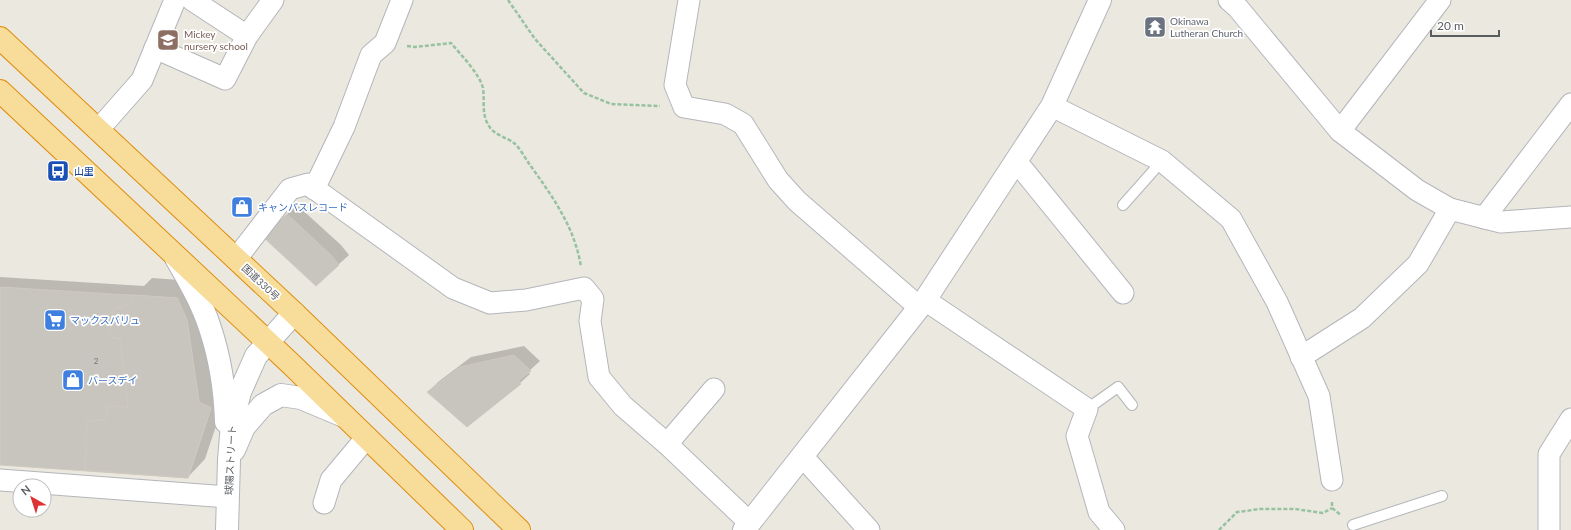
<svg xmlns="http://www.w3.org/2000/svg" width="1571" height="530" viewBox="0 0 1571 530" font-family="Lato,'Noto Sans JP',sans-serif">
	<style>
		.shadow { fill: #0003 }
		.building { fill: #c8c5bf; stroke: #cfc9bf }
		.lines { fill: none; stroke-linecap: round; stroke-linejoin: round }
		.service-casing { stroke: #b3b6ba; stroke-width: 12 }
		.minor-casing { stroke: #b3b6ba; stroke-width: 23 }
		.tertiary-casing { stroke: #b3b6ba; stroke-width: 24 }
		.secondary-casing { stroke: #b2b6ba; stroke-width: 24 }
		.trunk-casing { stroke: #de8d0d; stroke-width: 24 }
		.path { stroke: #97c2a0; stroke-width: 2.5; stroke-dasharray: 4 2; stroke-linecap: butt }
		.service { stroke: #fff; stroke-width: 10 }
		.minor { stroke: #fff; stroke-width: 21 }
		.tertiary { stroke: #fff; stroke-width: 22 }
		.secondary { stroke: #fff; stroke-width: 22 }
		.trunk { stroke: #f8dc99; stroke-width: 22 }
		.labels { text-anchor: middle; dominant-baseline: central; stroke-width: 3.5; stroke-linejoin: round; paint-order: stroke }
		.number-label { font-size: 8px; fill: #757778 }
		.worship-label { font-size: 10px; fill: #5b616d; stroke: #fff; text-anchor: start }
		.education-label { font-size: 10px; fill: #785e54; stroke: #fff; text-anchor: start }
		.transit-label { font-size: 10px; fill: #164399; stroke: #fff; text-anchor: start }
		.shop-label { font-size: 10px; fill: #366cbe; stroke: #fff; text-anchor: start }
		.street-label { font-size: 10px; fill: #595d60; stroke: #fff }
	</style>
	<rect width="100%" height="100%" fill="#ebe8e0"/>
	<g class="shadow">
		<polygon points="297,205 341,245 349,255 316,285 274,226"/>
		<polygon points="0,277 144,286 152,278 194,281 228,390 205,459 188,477 0,464"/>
		<polygon points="524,346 540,361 528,372 530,374 520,383 428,392 438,382 471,357"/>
	</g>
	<g class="building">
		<polygon points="287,214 331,255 339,265 316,286 262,236"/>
		<polygon points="0,287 177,298 187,320 199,402 211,408 188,478 0,465"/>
		<polygon points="133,295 177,298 187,320 199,402 211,408 188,478 85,470 87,421 105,420 108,405 128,408 120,339 110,337 111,319 114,309 130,304"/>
		<polygon points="514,355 531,371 518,381 521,384 467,427 427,392 460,367"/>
	</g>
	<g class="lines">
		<g class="service-casing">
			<g id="service">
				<polyline points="1123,205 1162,161"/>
				<polyline points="1087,409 1118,387 1132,405"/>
				<polyline points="1353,525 1442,496"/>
			</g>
		</g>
		<g class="minor-casing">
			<g id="minor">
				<polyline points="192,0 247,36"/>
				<polyline points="689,0 675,85 684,107 725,114 743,124 778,180 797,201 919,307"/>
				<polyline points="1229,0 1238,8 1340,131 1417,190 1450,209 1501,222 1571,217"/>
				<polyline points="155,48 225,79 247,36 273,0"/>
				<polyline points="1052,106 1162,161 1231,219 1277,302 1319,396 1332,480"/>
				<polyline points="98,130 142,80 175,0"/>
				<polyline points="1340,131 1440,0"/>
				<polyline points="1016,161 1123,293"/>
				<polyline points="314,189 344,127 371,55 385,43 402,0"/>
				<polyline points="1484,218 1571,104"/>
				<polyline points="236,259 290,189 308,184 453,288 490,303 526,300 584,288 593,299 590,321 599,377 623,406 667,444 750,523"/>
				<polyline points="925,300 1087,409 1077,436 1099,512 1114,530"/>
				<polyline points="1301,357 1362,318 1418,264 1450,209"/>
				<polyline points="667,444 714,389"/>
				<polyline points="802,456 869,530"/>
				<polyline points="0,480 228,497"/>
				<polyline points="324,503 331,480 367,437"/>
				<polyline points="1549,530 1549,454 1571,419"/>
			</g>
		</g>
		<g class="tertiary-casing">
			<polyline id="tertiary" points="744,530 925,300 1052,106 1100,0"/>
		</g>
		<g class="secondary-casing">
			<g id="secondary">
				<path d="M176,258C189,281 202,303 210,328C220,358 225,391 226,422"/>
				<polyline points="234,450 244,427 263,405 281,395 301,398 344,416"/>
				<polyline points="227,530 229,460 232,423 240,392 256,356 294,313"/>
			</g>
		</g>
		<g class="trunk-casing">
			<g id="trunk">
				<polyline points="0,38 294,313 519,530"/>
				<polyline points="0,91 291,364 462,530"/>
			</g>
		</g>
		<g class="path">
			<polyline points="508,0 535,39 584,93 611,104 660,106"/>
			<path d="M407,46L415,47L451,43C461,55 479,73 483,88C485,101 481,114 489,126C494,135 506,137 514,143C520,148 525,158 530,165C553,197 575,228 581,267"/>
			<polyline points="1332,502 1332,508 1341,515"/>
			<polyline points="1219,530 1237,512 1260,509 1295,509 1323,513 1332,508"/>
		</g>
		<use href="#service" class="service"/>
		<use href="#minor" class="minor"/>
		<use href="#tertiary" class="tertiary"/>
		<use href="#secondary" class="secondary"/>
		<use href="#trunk" class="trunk"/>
	</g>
	<defs>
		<g id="temple-square" transform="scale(1.15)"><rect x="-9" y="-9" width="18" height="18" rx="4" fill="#6b7280" stroke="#fff"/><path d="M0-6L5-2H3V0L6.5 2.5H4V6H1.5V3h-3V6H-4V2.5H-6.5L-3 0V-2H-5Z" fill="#fff"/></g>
		<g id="school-square" transform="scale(1.15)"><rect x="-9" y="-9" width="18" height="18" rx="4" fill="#8d6e63" stroke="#fff"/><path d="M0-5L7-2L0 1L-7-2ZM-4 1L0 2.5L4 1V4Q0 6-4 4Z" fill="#fff"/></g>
		<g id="bus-square" transform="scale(1.15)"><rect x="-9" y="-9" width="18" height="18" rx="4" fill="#1a4fb4" stroke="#fff"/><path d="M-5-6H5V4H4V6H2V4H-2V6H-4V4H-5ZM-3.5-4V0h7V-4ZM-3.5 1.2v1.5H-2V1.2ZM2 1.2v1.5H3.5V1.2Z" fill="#fff"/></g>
		<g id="shop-square" transform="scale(1.15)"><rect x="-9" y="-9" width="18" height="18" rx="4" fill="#3f7fe0" stroke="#fff"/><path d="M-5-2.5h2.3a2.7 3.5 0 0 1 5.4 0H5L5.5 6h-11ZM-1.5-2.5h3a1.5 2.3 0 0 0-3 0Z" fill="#fff"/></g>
		<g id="supermarket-square" transform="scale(1.15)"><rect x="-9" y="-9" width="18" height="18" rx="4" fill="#3f7fe0" stroke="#fff"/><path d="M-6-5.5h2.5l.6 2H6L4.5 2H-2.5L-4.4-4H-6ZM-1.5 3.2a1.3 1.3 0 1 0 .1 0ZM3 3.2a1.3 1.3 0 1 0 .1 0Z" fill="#fff"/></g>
	</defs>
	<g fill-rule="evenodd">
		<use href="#temple-square" x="1155" y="27"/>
		<use href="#school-square" x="168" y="40"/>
		<use href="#bus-square" x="58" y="171"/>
		<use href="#shop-square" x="242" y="207"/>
		<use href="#supermarket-square" x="55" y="320"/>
		<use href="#shop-square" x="73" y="380"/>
	</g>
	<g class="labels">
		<g class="number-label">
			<text x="96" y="361">2</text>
		</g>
		<g class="worship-label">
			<text x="1170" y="21">Okinawa<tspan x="1170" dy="12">Lutheran Church</tspan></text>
		</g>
		<g class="education-label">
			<text x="184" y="34">Mickey<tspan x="184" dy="12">nursery school</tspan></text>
		</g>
		<g class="transit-label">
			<text x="74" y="171">山里</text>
		</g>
		<g class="shop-label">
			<text x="258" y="207">キャンパスレコード</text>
			<text x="70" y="320">マックスバリュ</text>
			<text x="88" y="380">バースデイ</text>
		</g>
		<g class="street-label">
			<text transform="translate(261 282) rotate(43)">国道330号</text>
			<text transform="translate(230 460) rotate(-87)">球陽ストリート</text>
		</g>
	</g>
	<g transform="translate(32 498) rotate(321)"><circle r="19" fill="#ffffff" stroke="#bdbebf"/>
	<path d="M0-3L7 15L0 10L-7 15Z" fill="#de3333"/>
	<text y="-6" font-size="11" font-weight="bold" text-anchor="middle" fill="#595d60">N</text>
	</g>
	<path d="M1431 30v6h68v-6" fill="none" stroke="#595d60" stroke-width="2"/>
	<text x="1437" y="30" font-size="12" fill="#595d60" stroke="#ffffff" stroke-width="3" paint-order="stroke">20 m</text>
</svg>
